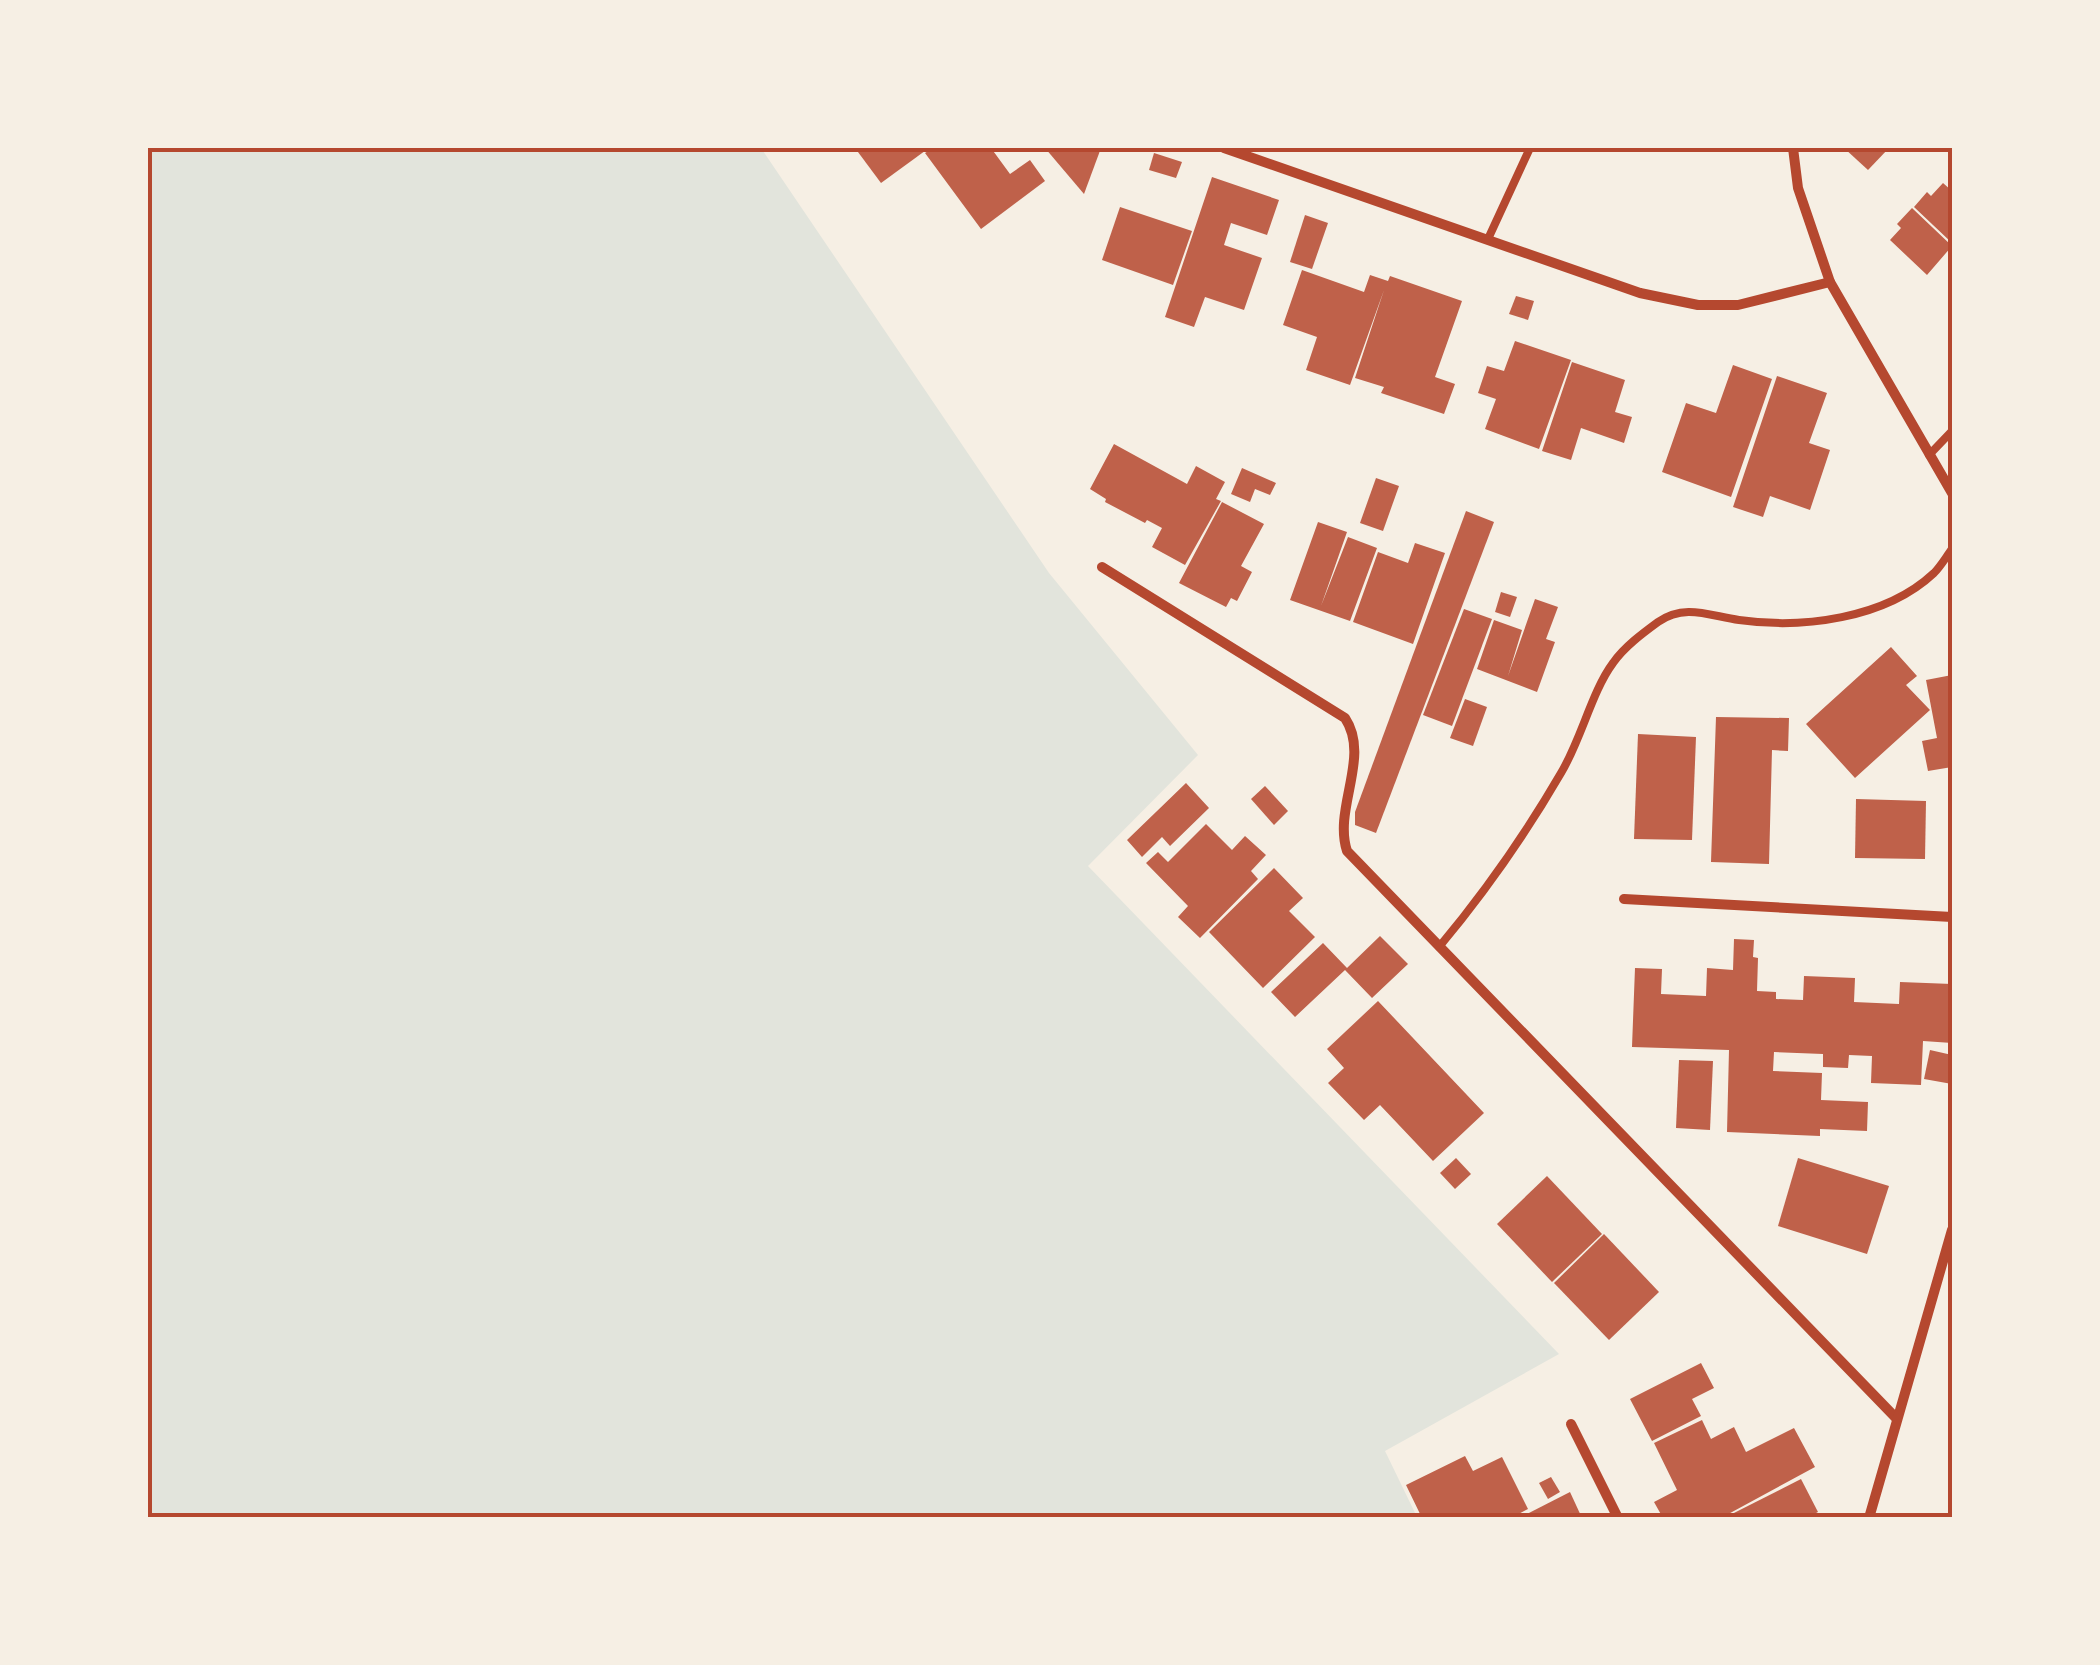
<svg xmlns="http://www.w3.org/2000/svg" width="2100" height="1665" viewBox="0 0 2100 1665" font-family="Inter,sans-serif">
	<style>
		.green { fill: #e2e4dc }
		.building { fill: #bf614a }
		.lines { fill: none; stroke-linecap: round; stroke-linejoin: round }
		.service { stroke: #b5482f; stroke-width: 8 }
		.minor { stroke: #b5482f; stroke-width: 10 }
		.neatline { fill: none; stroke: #b5482f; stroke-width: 4 }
	</style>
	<rect width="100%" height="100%" fill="#f6efe4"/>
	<polygon class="green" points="148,148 761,148 1049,573 1198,755 1088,866 1559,1354 1385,1451 1417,1517 148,1517"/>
	<g class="building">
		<polygon points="855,148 929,148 881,183"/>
		<polygon points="933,148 991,148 1010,174 1030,160 1045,181 981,229 925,153"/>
		<polygon points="1045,148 1101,148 1084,194"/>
		<polygon points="1844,148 1889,148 1868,170"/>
		<polygon points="1154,153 1182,162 1176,178 1149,170"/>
		<polygon points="1212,177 1279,200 1267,235 1231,223 1224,245 1262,258 1244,310 1205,297 1194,327 1165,317"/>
		<polygon points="1943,183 1952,191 1952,243 1914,207 1927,192 1931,196"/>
		<polygon points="1120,207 1192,231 1173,285 1102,260"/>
		<polygon points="1912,208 1952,246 1927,275 1890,240 1901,228 1897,224"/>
		<polygon points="1305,215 1328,223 1312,269 1290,262"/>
		<polygon points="1302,270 1364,292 1370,275 1388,281 1390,276 1462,301 1435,377 1455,384 1444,414 1381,393 1384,387 1355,378 1384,290 1350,385 1306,370 1317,337 1283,325"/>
		<polygon points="1516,296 1534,301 1528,320 1509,314"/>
		<polygon points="1515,341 1571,360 1539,449 1485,429 1496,399 1478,393 1487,366 1504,371"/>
		<polygon points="1572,362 1625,380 1615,412 1632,417 1624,443 1581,428 1571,460 1542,451"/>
		<polygon points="1733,365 1772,379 1731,497 1662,472 1686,403 1716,413"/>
		<polygon points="1777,376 1827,393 1809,443 1830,450 1810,510 1770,496 1763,517 1733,507"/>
		<polygon points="1114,444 1187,484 1196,466 1225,482 1216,499 1221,501 1185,565 1152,547 1162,528 1147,520 1145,523 1105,502 1106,499 1090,489"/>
		<polygon points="1242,468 1276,483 1270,495 1255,489 1250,502 1231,494"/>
		<polygon points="1376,478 1399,486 1383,531 1360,523"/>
		<polygon points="1222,502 1264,524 1241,566 1252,572 1237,601 1231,598 1226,607 1179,583"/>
		<polygon points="1466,511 1494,522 1376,833 1355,825 1355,812"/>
		<polygon points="1318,522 1347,532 1321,606 1348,537 1377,548 1350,621 1290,600"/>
		<polygon points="1415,543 1445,553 1413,644 1353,622 1378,552 1408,563"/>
		<polygon points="1501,592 1517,597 1510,617 1495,612"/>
		<polygon points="1535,599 1558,607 1546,639 1555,642 1537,692 1477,669 1494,620 1522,630 1508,676"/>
		<polygon points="1464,609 1492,619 1452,726 1423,715"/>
		<polygon points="1891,647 1917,676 1906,685 1930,710 1855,778 1806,724"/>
		<polygon points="1952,675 1952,767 1928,771 1922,741 1937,738 1926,680"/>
		<polygon points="1465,699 1487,707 1473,746 1450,738"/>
		<polygon points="1716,717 1789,718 1788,751 1772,750 1769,864 1711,862"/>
		<polygon points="1638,734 1696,737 1692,840 1634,839"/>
		<polygon points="1186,783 1209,808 1170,846 1162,837 1142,857 1127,840"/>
		<polygon points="1265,786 1288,811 1274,825 1251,799"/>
		<polygon points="1856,799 1926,801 1925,859 1855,858"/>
		<polygon points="1206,824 1232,850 1245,836 1266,855 1251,871 1258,879 1200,938 1178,917 1188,906 1146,863 1158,852 1168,862"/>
		<polygon points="1274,868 1303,898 1289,911 1315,937 1263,988 1209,932"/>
		<polygon points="1380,936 1408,964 1372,998 1345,970 1295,1017 1271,992 1323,943 1347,968"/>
		<polygon points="1734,939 1754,940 1753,957 1758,958 1757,991 1776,992 1776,999 1803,1000 1804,976 1855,978 1854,1002 1899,1004 1900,982 1952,984 1952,1043 1923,1041 1921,1085 1871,1083 1872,1056 1849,1055 1848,1068 1823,1067 1823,1054 1774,1052 1773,1071 1822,1073 1821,1100 1868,1102 1867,1131 1820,1129 1820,1136 1727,1132 1729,1050 1632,1047 1635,968 1662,969 1661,994 1706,996 1707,968 1733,970"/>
		<polygon points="1378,1001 1484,1113 1433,1161 1380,1105 1364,1120 1328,1083 1344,1068 1327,1049"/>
		<polygon points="1930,1050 1952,1055 1952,1084 1924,1079"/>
		<polygon points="1679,1060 1713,1061 1710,1130 1676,1128"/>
		<polygon points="1456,1158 1471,1174 1455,1189 1440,1173"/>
		<polygon points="1798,1158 1889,1186 1867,1254 1778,1226"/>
		<polygon points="1547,1176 1602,1234 1552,1282 1497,1224"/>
		<polygon points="1604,1234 1659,1292 1609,1340 1554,1283"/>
		<polygon points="1701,1363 1714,1388 1692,1399 1701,1416 1652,1441 1630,1399"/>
		<polygon points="1702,1420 1711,1439 1734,1427 1746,1452 1794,1428 1815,1467 1721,1518 1663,1518 1654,1502 1677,1490 1654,1443"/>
		<polygon points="1465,1456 1473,1471 1502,1457 1528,1509 1511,1518 1422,1518 1406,1485"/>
		<polygon points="1551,1477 1560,1492 1548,1499 1539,1483"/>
		<polygon points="1801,1479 1818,1512 1806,1518 1724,1518"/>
		<polygon points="1570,1492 1582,1518 1519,1518"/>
	</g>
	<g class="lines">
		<g class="service">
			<polyline points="1488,239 1530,148"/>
			<polyline points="1929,455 1952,431"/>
			<path d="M1439,947C1485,892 1525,835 1561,773C1581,740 1592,691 1613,663C1624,647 1643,633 1658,622C1685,603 1710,616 1739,620C1802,629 1885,619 1934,573C1941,566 1946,557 1952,549"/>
		</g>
		<g class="minor">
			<polyline points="1224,148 1640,293 1698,305 1738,305 1830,282"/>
			<polyline points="1793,148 1798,188 1830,282 1952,493"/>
			<path d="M1102,567L1345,718C1371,757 1333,808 1347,851L1896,1418"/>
			<polyline points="1624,899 1952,917"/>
			<polyline points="1571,1424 1618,1518"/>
			<polyline points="1869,1518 1952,1230"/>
		</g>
	</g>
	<rect width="2100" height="1665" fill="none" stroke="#f6efe4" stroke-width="300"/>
	<rect x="150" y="150" width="1800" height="1365" class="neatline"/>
</svg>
